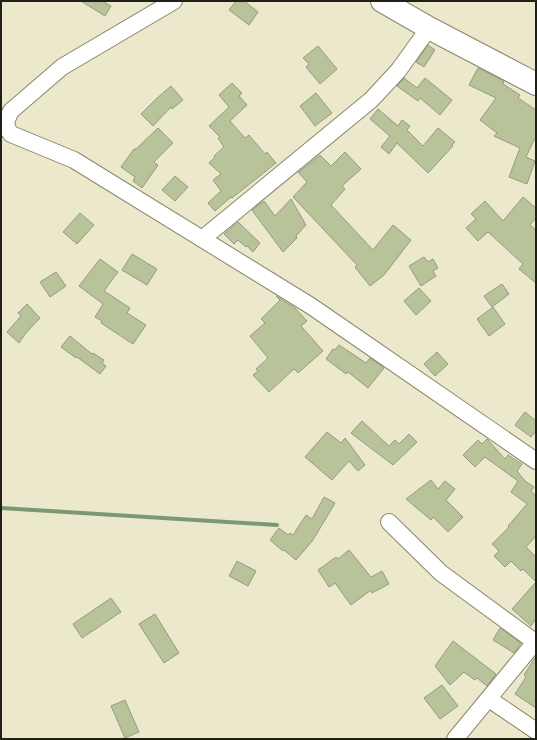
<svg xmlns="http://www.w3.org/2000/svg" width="537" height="740" viewBox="0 0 537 740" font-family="Karla,sans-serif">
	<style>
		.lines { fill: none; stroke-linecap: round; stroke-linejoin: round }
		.stream { stroke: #7c9776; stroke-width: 4 }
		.building { fill: #b8c399; stroke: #949b82 }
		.street-casing { stroke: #8a866c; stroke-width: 18 }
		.secondary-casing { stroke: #8a866c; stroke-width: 24 }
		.street { stroke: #fff; stroke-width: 16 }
		.secondary { stroke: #fff; stroke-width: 22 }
	</style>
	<rect width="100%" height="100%" fill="#ece8cc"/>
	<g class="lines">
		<polyline class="stream" points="1,508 277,525"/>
	</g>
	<g class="building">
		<polygon points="81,1 102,1 111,6 105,16"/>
		<polygon points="236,1 244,1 258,12 249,25 229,10"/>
		<polygon points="428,45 435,50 424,67 416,62"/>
		<polygon points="318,46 337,69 320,84 306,67 309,64 303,58"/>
		<polygon points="478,68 504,81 503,84 520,95 518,98 536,110 536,136 526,157 535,161 527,184 509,177 520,148 494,136 497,133 480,120 496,98 469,85"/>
		<polygon points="404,78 417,88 425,78 452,100 440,115 420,98 418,101 397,86"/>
		<polygon points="232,83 242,93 239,96 247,105 230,121 245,138 249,135 265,154 267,152 276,163 232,198 231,197 215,211 208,203 221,191 213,180 221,174 209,163 215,157 214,156 224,147 218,138 220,137 209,126 229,107 219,95"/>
		<polygon points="171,86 183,100 172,109 171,107 153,126 141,114 156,99"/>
		<polygon points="316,93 332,113 315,126 300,106"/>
		<polygon points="378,109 398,126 402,120 410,126 407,130 423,146 438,128 455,142 452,145 453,146 428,173 397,143 389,154 381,147 390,136 370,119"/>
		<polygon points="158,128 173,143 154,162 158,165 142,188 133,181 135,177 121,167 134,149 136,149"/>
		<polygon points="345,152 361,169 342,186 345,189 331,205 373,250 393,225 411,240 384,275 370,286 355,267 357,265 293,197 307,182 298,172 299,172 320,155 331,166"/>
		<polygon points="175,176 188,187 175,201 162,190"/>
		<polygon points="523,197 536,208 536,218 530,225 536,230 536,283 519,269 523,264 488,232 478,241 466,228 476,219 471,214 485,201 503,221"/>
		<polygon points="291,199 306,225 296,236 297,238 283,252 252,210 264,201 275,216"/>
		<polygon points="80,213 94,225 77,244 63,232"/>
		<polygon points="238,222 260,243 253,252 247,246 246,247 238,240 234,244 224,234"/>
		<polygon points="132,254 157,269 147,285 122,270"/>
		<polygon points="424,257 428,262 433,259 438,268 433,271 436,276 421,286 409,266"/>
		<polygon points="100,259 118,272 104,291 130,308 127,313 146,325 133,344 101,323 102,321 95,317 103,304 79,286"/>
		<polygon points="56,272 66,286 50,297 40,282"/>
		<polygon points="502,284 509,294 492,307 484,296"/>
		<polygon points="419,288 431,301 416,315 404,301"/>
		<polygon points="276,296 295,308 307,321 301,326 323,351 298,373 294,369 269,392 253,375 258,371 256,369 268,358 250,336 265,323 261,319 280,300"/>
		<polygon points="27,304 40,318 25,334 19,343 7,332 21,316 18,313"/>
		<polygon points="493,307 505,324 489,336 477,319"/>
		<polygon points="70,336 92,354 93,353 104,360 102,363 106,366 100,374 77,357 76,358 61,347"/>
		<polygon points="339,345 366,363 370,358 384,368 368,388 348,372 346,374 326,359 333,349 335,350"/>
		<polygon points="437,352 448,364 435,376 424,364"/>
		<polygon points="525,412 536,421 536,431 531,437 515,425"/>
		<polygon points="362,421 389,446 395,440 399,444 409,434 417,442 393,465 351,433"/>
		<polygon points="327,432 341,443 345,438 365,465 358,471 349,461 332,480 305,457"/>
		<polygon points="487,439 505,459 508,455 522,464 517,471 525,481 534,487 531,491 535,495 536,494 536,536 526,547 536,557 536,582 523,569 521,571 511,561 505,567 494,556 499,551 492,544 509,527 508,526 527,504 511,492 518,481 485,457 475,467 463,455 478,440 482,444"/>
		<polygon points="431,480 438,489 445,481 455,489 446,500 463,517 448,532 433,517 431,520 406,499"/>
		<polygon points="324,497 335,503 313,540 296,560 284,550 283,551 270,540 279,528 288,535 290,533 293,535 306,515 312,519"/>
		<polygon points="349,550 371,577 382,571 389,584 372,593 371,590 351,605 335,583 329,587 318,570 336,557 338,559"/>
		<polygon points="237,561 256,571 248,586 229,576"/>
		<polygon points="536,582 536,619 531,626 512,609"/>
		<polygon points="111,598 121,612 82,638 73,624"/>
		<polygon points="155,614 179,653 164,663 139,624"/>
		<polygon points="500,628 521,643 514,653 493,640"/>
		<polygon points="453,641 496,674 487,686 477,678 475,680 464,672 450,685 435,666"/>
		<polygon points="536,656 536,708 515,694 526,677 524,675"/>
		<polygon points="442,685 458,706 440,719 424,698"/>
		<polygon points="125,700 139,732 125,738 111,706"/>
	</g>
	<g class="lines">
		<g class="street-casing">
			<g id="street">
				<path d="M174,1L62,67L11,111C6,121 4,125 11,134L74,160L311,306L536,461"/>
				<polyline points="202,239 371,100 398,71 429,28"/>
				<polyline points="389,522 441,573 535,642"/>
				<polyline points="489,699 536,731"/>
				<polyline points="455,739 536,641"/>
			</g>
		</g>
		<g class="secondary-casing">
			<polyline id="secondary" points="382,1 429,28 536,84"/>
		</g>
		<use href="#street" class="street"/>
		<use href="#secondary" class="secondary"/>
	</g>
	<rect width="537" height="740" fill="none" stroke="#212016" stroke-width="4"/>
</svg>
